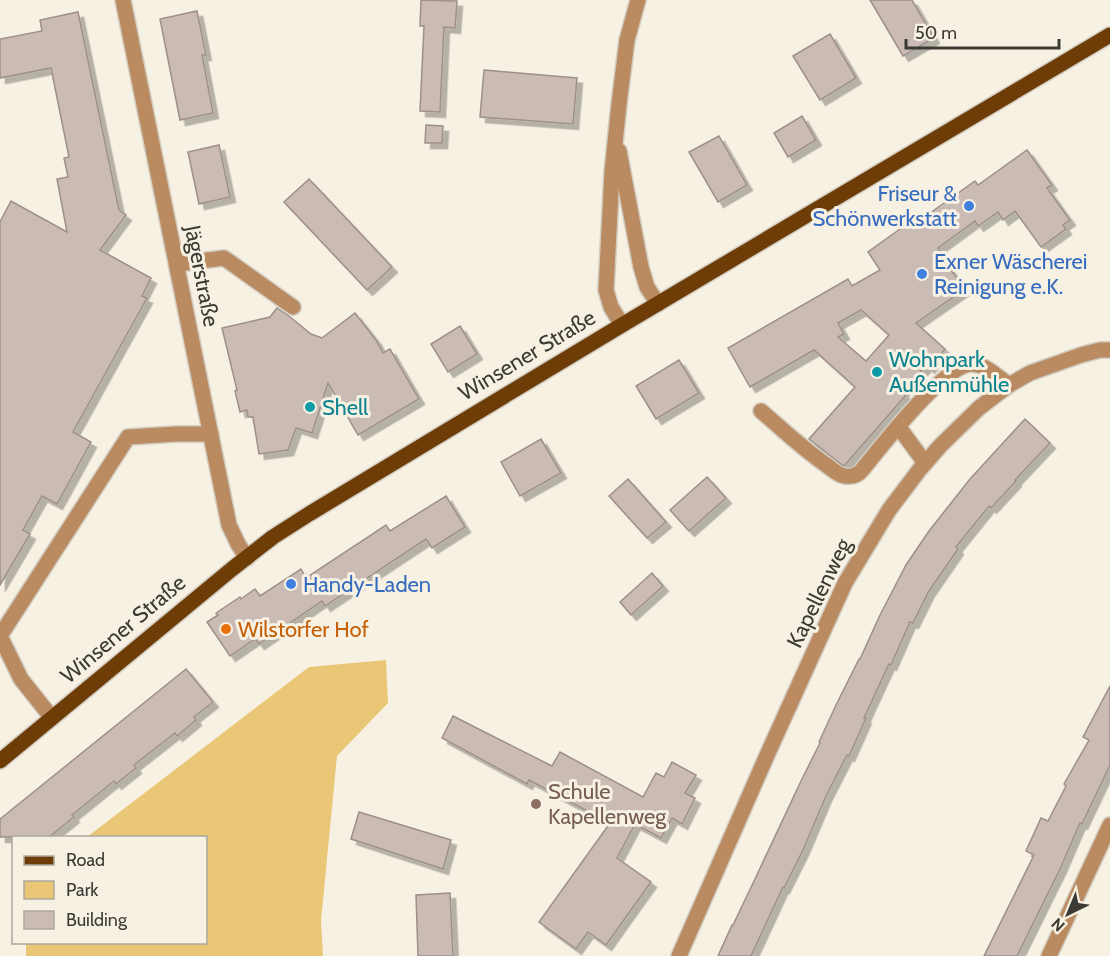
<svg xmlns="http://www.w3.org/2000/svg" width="1110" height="956" viewBox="0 0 1110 956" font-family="Cabin,sans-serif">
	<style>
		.green { fill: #eac776 }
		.building { fill: #cabbb5; stroke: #9e8f8a; stroke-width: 1.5; fill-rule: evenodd; filter: url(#shadow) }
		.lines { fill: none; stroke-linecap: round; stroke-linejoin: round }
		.minor-casing { stroke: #d2ccc0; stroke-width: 18 }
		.major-casing { stroke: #d2ccc0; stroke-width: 18 }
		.minor { stroke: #ba8a61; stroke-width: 15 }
		.major { stroke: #6e3d07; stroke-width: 15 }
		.shop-dot { fill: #3f7fe0; stroke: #f7f1e3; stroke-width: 2 }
		.culture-dot { fill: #0f9aa8; stroke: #f7f1e3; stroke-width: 2 }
		.food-dot { fill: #e8710a; stroke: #f7f1e3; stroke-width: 2 }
		.education-dot { fill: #8d6e63; stroke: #f7f1e3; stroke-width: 2 }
		.labels { text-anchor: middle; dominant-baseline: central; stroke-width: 6; stroke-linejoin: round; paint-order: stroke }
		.shop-label { font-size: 22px; fill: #366cbe; stroke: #f7f1e3; text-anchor: start }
		.street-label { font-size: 22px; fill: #3c3a34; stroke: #f7f1e3 }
		.culture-label { font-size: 22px; fill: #0d838f; stroke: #f7f1e3; text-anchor: start }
		.food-label { font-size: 22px; fill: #c56008; stroke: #f7f1e3; text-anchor: start }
		.education-label { font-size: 22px; fill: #785e54; stroke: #f7f1e3; text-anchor: start }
	</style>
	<defs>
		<filter id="shadow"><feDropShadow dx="5.5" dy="5.5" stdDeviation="0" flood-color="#0004"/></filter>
	</defs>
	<rect width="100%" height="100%" fill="#f7f1e3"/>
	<polygon class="green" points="386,660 388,703 337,756 321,921 323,956 26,956 26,943 206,942 206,838 87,837 309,667"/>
	<g class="building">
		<polygon points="421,0 457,1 455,28 444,27 440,112 420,111 424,26 420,26"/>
		<polygon points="870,0 912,0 934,38 903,56"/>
		<polygon points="197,11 206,55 202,55 213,113 180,120 160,19"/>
		<polygon points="78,12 119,210 126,215 100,250 151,278 142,296 147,298 73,432 91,442 57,504 42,496 23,530 30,534 0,585 0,222 11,201 67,232 57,179 68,177 64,158 69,157 51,68 0,78 0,39 42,31 40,20"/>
		<polygon points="830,34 856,78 820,100 793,56"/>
		<polygon points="484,70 577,78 573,124 480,117"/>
		<polygon points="802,116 816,140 788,157 774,133"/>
		<polygon points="426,125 443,126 442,143 425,143"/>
		<polygon points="719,136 747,185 718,202 689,152"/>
		<polygon points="219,145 230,197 199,204 188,152"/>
		<path d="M1027,150L1052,185L1047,188L1070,220L1063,225L1066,229L1041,247L1015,211L1003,220L998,212L978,226L975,221L938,248L945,258L943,259L965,289L916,323L945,349L929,368L927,365L913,379L902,392L906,395L844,466L842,465L809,439L855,387L814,350L750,387L728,348L848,279L852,286L880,270L868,252L921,214L923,218L975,181L978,185ZM861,310L889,335L866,361L838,337L844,334L838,323Z"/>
		<polygon points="309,179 392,267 367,290 284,202"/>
		<polygon points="277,308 289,316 311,334 322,338 355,313 376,340 383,353 390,349 419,399 358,435 328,383 312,433 296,428 288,450 259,454 253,417 248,417 247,410 240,412 235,391 237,390 222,328 270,317"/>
		<polygon points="460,326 477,354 448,372 431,344"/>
		<polygon points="679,360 699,393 656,419 636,386"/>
		<polygon points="1025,419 1050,443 1015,480 1016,481 991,508 989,506 956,547 958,549 929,591 913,623 910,622 891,665 889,664 864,718 866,718 849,756 847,755 826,796 803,850 784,888 783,887 751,956 718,956 732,925 733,925 754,881 801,781 820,743 819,742 836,705 859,659 860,659 880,615 906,565 929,531 970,479"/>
		<polygon points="541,439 561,473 520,496 501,462"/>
		<polygon points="707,477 726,498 689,531 670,510"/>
		<polygon points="628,479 666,522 647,538 609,496"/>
		<polygon points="446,496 465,527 432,548 426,539 325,606 322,601 259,644 255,639 230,656 207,622 218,615 216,613 240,597 241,599 255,589 260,596 301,569 306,578 386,525 390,531"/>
		<polygon points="652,573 663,586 631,615 620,602"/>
		<polygon points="186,669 213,702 194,717 196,720 177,736 175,733 134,765 136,768 116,784 114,781 72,815 74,817 49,837 0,837 0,819"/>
		<polygon points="1110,686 1110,765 1082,824 1080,823 1061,867 1017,956 984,956 1034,855 1026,851 1041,818 1048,821 1066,786 1064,784 1089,740 1083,737"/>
		<polygon points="453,716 552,766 560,752 643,797 656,773 664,777 672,762 696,775 685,793 695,798 682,824 672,818 661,838 635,824 617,858 651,882 606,945 588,932 576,949 539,922 610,823 529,780 527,784 442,738"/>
		<polygon points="359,812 451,840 443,869 351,839"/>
		<polygon points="450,893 453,956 418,956 416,895"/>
	</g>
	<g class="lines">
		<g class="minor-casing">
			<g id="minor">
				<polyline points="123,0 229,525 238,544 247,558"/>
				<polyline points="619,151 641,267 647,287 658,304"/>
				<polyline points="177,264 224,258 293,307"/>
				<polyline points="622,325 611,307 606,290 612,172 619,104 627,40 638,0"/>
				<path d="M761,411C782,429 802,448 825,464C831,468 837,475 845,476C852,477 858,475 862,470C880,448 945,363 973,364C986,365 998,377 1009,385"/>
				<polyline points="898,426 925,463"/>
				<polyline points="52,718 21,679 0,636 128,437 176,434 211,434"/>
				<polyline points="679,956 768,753 845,583 889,510 920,469 940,446 979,408 1009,385 1030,373 1081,355 1100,350 1110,350"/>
				<polyline points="1049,956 1110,825"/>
			</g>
		</g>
		<g class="major-casing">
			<polyline id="major" points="0,761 232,569 273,537 309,514 622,325 1110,35"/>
		</g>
		<use href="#minor" class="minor"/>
		<use href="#major" class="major"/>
	</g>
	<g class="shop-dot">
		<circle cx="969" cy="206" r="6"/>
		<circle cx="922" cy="274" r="6"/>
		<circle cx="291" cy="584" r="6"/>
	</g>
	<g class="culture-dot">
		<circle cx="877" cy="372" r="6"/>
		<circle cx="310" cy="407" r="6"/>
	</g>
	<circle class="food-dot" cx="226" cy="629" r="6"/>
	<circle class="education-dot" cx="536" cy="804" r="6"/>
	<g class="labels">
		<g class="shop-label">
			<text x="957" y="193" text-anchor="end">Friseur &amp;<tspan x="957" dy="25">Schönwerkstatt</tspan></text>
			<text x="934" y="261">Exner Wäscherei<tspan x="934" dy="25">Reinigung e.K.</tspan></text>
			<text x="303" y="584">Handy-Laden</text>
		</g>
		<g class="street-label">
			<text transform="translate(202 276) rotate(79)">Jägerstraße</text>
			<text transform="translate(527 355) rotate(-31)">Winsener Straße</text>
			<text transform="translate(819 593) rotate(-64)">Kapellenweg</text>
			<text transform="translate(123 629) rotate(-40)">Winsener Straße</text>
		</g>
		<g class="culture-label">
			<text x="889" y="359">Wohnpark<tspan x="889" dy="25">Außenmühle</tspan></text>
			<text x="322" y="407">Shell</text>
		</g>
		<g class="food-label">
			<text x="238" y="629">Wilstorfer Hof</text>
		</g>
		<g class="education-label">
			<text x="548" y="791">Schule<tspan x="548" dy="25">Kapellenweg</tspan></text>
		</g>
	</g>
	<rect x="12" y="836" width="195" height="108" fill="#f7f1e3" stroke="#aca89d" stroke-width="1.5"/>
	<rect x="24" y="856" width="30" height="9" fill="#6e3d07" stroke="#aca89d" stroke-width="1.5"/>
	<text x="66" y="866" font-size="18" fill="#3c3a34">Road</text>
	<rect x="24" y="881" width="30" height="18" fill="#eac776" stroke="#aca89d" stroke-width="1.5"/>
	<text x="66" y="896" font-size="18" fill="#3c3a34">Park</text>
	<rect x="24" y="911" width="30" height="18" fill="#cabbb5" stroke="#aca89d" stroke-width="1.5"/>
	<text x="66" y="926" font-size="18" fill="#3c3a34">Building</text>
	<g transform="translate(1068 914) rotate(223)" stroke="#f7f1e3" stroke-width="4.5" paint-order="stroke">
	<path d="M0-4.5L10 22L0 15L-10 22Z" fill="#3c3a34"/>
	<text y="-9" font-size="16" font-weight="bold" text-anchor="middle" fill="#3c3a34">N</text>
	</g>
	<path d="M906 39v9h153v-9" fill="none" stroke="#3c3a34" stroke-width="3"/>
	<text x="915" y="39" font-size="18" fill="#3c3a34" stroke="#f7f1e3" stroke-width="4.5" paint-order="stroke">50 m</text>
</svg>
